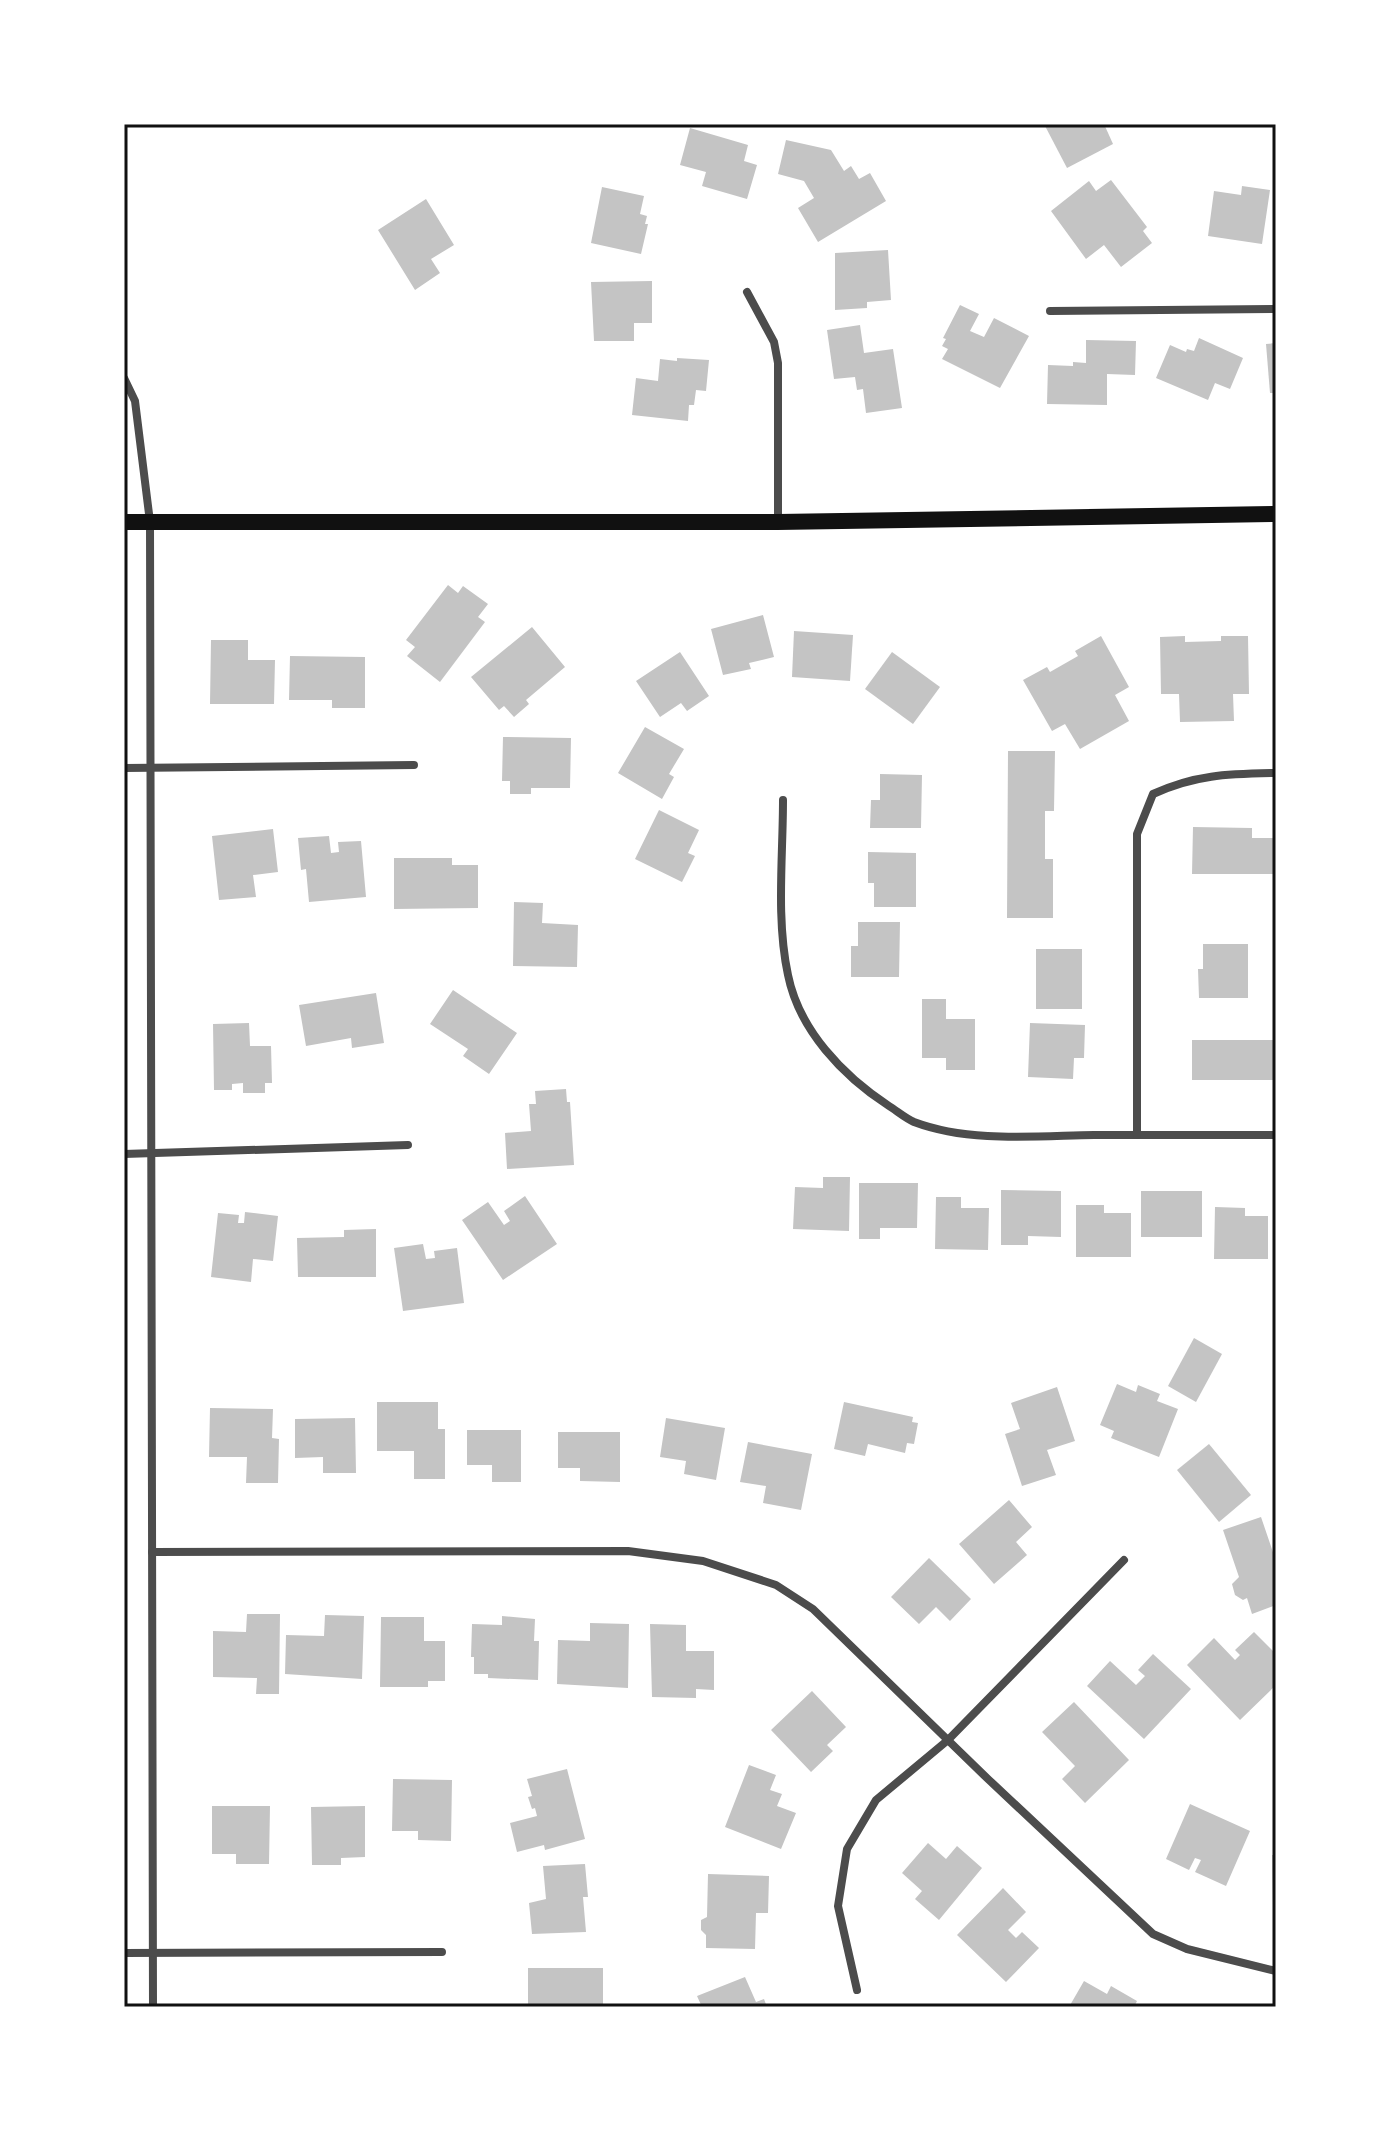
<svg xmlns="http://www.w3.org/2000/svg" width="1400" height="2131" viewBox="0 0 1400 2131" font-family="Raleway,sans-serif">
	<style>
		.building { fill: #c4c4c4 }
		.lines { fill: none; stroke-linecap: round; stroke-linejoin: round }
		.minor { stroke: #4c4c4c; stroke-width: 8 }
		.secondary { stroke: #111; stroke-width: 16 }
		.neatline { fill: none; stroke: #111; stroke-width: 3 }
	</style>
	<rect width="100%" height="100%" fill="#fff"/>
	<g class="building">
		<polygon points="1044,124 1104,124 1113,144 1067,168"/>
		<polygon points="690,128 748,145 744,161 757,165 747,199 702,186 706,172 680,165"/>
		<polygon points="786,140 831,150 844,171 851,166 859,179 870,173 886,201 818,242 798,208 814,198 804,181 778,174"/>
		<polygon points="1111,180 1147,227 1143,231 1152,243 1121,267 1104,245 1086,259 1051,211 1089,181 1096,191"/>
		<polygon points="1242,186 1270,190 1262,244 1208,236 1214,191 1241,195"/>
		<polygon points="602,187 644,196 640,214 647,216 645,224 648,224 641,254 591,243"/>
		<polygon points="426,199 454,245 431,259 440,273 415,290 378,230"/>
		<polygon points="888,250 891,300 867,302 867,308 835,310 835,253"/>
		<polygon points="652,281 652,323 634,323 634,341 594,341 591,282"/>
		<polygon points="960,305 979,314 970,331 984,337 994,318 1029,336 1000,388 942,359 948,349 942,346 946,339 943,338"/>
		<polygon points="860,325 864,353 893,349 902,408 866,413 863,389 857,390 855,377 834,379 827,330"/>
		<polygon points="1199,338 1243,358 1230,389 1215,383 1208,400 1156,378 1170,345 1186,352 1187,349 1194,351"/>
		<polygon points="1086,340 1136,341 1135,375 1107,374 1107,405 1047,404 1048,365 1073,366 1073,362 1086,363"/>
		<polygon points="1276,343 1276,393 1270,393 1266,344"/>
		<polygon points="677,358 709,360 706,391 696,390 694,405 689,405 688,421 632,415 636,378 658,381 660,359 677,361"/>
		<polygon points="448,585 458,593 463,586 488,604 478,617 485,622 440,682 407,656 415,647 406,640"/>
		<polygon points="763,615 774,657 749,663 751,669 723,675 711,629"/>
		<polygon points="532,627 565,667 526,700 529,704 514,717 504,706 499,710 471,677"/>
		<polygon points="794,631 853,635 850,681 792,677"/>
		<polygon points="1101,636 1129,687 1115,695 1129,721 1080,749 1065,724 1052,731 1023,680 1047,667 1050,672 1078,656 1075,651"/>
		<polygon points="1185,636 1185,642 1221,641 1221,636 1248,636 1249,694 1233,694 1234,721 1180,722 1179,694 1161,694 1160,637"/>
		<polygon points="211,640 248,640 248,660 275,660 274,704 210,704"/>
		<polygon points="680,652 709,696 687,711 681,703 660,717 636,681"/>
		<polygon points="892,652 940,687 913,724 865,689"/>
		<polygon points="290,656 365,657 365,708 332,708 332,700 289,700"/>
		<polygon points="645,727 684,749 669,774 674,777 662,799 618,773"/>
		<polygon points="503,737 571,738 570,788 531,788 531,794 510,794 510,781 502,781"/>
		<polygon points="1008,751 1055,751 1054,811 1045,811 1045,859 1053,859 1053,918 1007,918"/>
		<polygon points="880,774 922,775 921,828 870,828 871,800 880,800"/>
		<polygon points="659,810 699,830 688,853 695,856 682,882 635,859"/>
		<polygon points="1193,827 1252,828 1252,838 1276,838 1276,874 1192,874"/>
		<polygon points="273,829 278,872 253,875 256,897 219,900 212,836"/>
		<polygon points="329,836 331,853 339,852 338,842 361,841 366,897 309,902 306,869 301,870 298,838"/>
		<polygon points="868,852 916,853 916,907 874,907 874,883 868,883"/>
		<polygon points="394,858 452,858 452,865 478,865 478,908 394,909"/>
		<polygon points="514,902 543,903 542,923 578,925 577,967 513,966"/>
		<polygon points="858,922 900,922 899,977 851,977 851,946 858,946"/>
		<polygon points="1203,944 1248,944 1248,998 1199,998 1198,969 1203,969"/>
		<rect x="1036" y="949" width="46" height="60"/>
		<polygon points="453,990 517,1033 489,1074 463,1056 468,1049 430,1024"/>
		<polygon points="376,993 384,1043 352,1048 351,1038 306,1046 299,1005"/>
		<polygon points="922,999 946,999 946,1019 975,1019 975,1070 946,1070 946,1058 922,1058"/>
		<polygon points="249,1023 250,1046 271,1046 272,1083 265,1083 265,1093 243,1093 243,1083 232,1084 232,1090 214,1090 213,1024"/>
		<polygon points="1030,1023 1085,1025 1084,1058 1074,1058 1073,1079 1028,1077"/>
		<rect x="1192" y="1040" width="84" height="40"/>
		<polygon points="566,1089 567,1102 570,1102 574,1165 507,1169 505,1133 531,1131 529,1104 536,1104 535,1091"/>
		<polygon points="823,1177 850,1177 849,1231 793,1229 795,1187 823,1188"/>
		<polygon points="859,1183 918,1183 917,1228 880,1228 880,1239 859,1239"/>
		<polygon points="1001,1190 1061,1191 1061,1237 1028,1236 1028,1245 1001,1245"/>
		<rect x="1141" y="1191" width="61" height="46"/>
		<polygon points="525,1196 557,1244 503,1280 462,1220 488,1202 504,1225 510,1221 504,1211"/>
		<polygon points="936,1197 961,1197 961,1208 989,1208 988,1250 935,1249"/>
		<polygon points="1076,1205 1104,1205 1104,1213 1131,1213 1131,1257 1076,1257"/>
		<polygon points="1215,1207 1245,1208 1245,1216 1268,1216 1268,1259 1214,1259"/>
		<polygon points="245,1212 278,1216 273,1261 253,1259 251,1282 211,1277 218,1213 239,1215 238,1223 244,1223"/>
		<polygon points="376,1229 376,1277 298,1277 297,1238 344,1237 344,1230"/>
		<polygon points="423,1244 426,1259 435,1258 434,1251 457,1248 464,1303 403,1311 394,1248"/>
		<polygon points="1194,1338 1222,1354 1196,1402 1168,1386"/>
		<polygon points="1117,1384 1136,1392 1138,1385 1160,1394 1157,1401 1178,1409 1159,1457 1111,1438 1114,1431 1100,1425"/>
		<polygon points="1057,1387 1075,1441 1047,1450 1056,1475 1022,1486 1005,1434 1020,1429 1011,1403"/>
		<polygon points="377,1402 438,1402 438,1429 445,1429 445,1479 414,1479 414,1451 377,1451"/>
		<polygon points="844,1402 913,1417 912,1422 918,1423 914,1444 907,1443 905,1453 868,1444 865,1456 834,1449"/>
		<polygon points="210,1408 273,1409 272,1438 279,1439 278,1483 246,1483 247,1457 209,1457"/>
		<polygon points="355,1418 356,1473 323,1473 323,1457 295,1458 295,1419"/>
		<polygon points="666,1418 725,1428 716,1480 684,1474 686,1461 660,1457"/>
		<polygon points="467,1430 521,1430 521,1482 492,1482 492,1465 467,1465"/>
		<polygon points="558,1432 620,1432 620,1482 580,1481 580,1468 558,1468"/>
		<polygon points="748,1442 812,1454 801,1510 763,1503 766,1486 740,1482"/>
		<polygon points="1209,1444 1251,1495 1219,1522 1177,1470"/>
		<polygon points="1009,1500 1032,1527 1016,1542 1027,1555 994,1584 959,1544"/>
		<polygon points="1261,1517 1276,1561 1276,1605 1252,1614 1247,1598 1243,1600 1235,1595 1232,1584 1239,1577 1223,1530"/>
		<polygon points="929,1558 971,1599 950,1621 936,1607 919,1624 891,1597"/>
		<polygon points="247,1614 280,1614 279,1694 256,1694 257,1678 213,1677 213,1631 246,1632"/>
		<polygon points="325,1615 364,1616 362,1679 285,1674 286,1635 324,1636"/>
		<polygon points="502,1616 535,1619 534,1641 539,1641 538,1680 488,1678 488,1674 474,1674 474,1657 471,1657 472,1624 502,1625"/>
		<polygon points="381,1617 424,1617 424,1641 445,1641 445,1681 428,1681 428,1687 380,1687"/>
		<polygon points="590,1623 629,1624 628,1688 557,1684 558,1640 590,1641"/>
		<polygon points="650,1624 686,1625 686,1651 714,1651 714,1690 696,1689 696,1698 652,1697"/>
		<polygon points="1254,1632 1276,1654 1276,1685 1240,1720 1187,1665 1214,1638 1235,1660 1240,1655 1235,1650"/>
		<polygon points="1153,1654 1191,1689 1144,1739 1087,1686 1110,1661 1136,1685 1145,1676 1138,1670"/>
		<polygon points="812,1691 846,1727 827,1745 833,1751 811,1772 771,1730"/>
		<polygon points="1074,1702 1129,1760 1085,1803 1062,1779 1075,1766 1042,1732"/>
		<polygon points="749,1765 776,1775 770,1790 782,1794 777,1806 796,1813 781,1849 725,1827"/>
		<polygon points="567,1769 585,1839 545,1850 544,1845 517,1852 510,1823 537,1816 535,1808 532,1809 528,1797 532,1796 527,1779"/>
		<polygon points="393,1779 452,1780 451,1841 418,1840 418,1831 392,1831"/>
		<polygon points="1190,1804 1250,1831 1226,1886 1195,1872 1201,1860 1195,1858 1189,1870 1166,1859"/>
		<polygon points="212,1806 270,1806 269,1864 236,1864 236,1854 212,1854"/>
		<polygon points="365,1806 365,1857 341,1858 341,1865 312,1865 311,1807"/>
		<polygon points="928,1843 946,1859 957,1846 982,1868 939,1920 915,1899 922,1891 902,1873"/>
		<polygon points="1272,1855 1276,1855 1276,1906 1273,1906"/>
		<polygon points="585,1864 588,1897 583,1897 586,1932 532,1934 529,1903 546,1899 543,1866"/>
		<polygon points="708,1874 769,1876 768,1913 756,1913 755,1949 706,1948 706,1935 701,1930 701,1920 707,1917"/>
		<polygon points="1003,1888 1026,1912 1008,1930 1016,1938 1022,1932 1039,1948 1006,1982 957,1935"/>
		<rect x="528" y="1968" width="75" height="39"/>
		<polygon points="745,1977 756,2002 764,1999 767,2007 702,2007 697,1996"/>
		<polygon points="1084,1981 1107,1994 1111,1986 1137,2001 1134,2007 1069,2007"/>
	</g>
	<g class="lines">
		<g class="minor">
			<polyline points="747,292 774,342 778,363 778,522"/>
			<polyline points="1050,311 1276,309"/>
			<polyline points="124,378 135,401 150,522 153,2007"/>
			<polyline points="124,768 414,765"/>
			<path d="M783,800C783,857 776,919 788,975C799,1030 843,1076 889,1106C897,1111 905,1118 914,1122C970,1143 1036,1136 1094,1135C1155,1135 1215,1135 1276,1135"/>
			<path d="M1137,1135V834L1153,794C1196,774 1230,774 1276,773"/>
			<polyline points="124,1154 408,1145"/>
			<polyline points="152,1552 628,1551 703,1561 776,1585 813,1609 989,1780 1153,1934 1187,1949 1276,1971"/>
			<polyline points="124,1953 442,1952"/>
			<polyline points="857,1990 838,1906 847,1849 876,1800 948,1740 1124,1560"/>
		</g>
		<polyline class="secondary" points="124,522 778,522 1276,514"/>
	</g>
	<rect width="1400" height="2131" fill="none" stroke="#ffffff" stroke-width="252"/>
	<rect x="126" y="126" width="1148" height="1879" class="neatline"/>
</svg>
